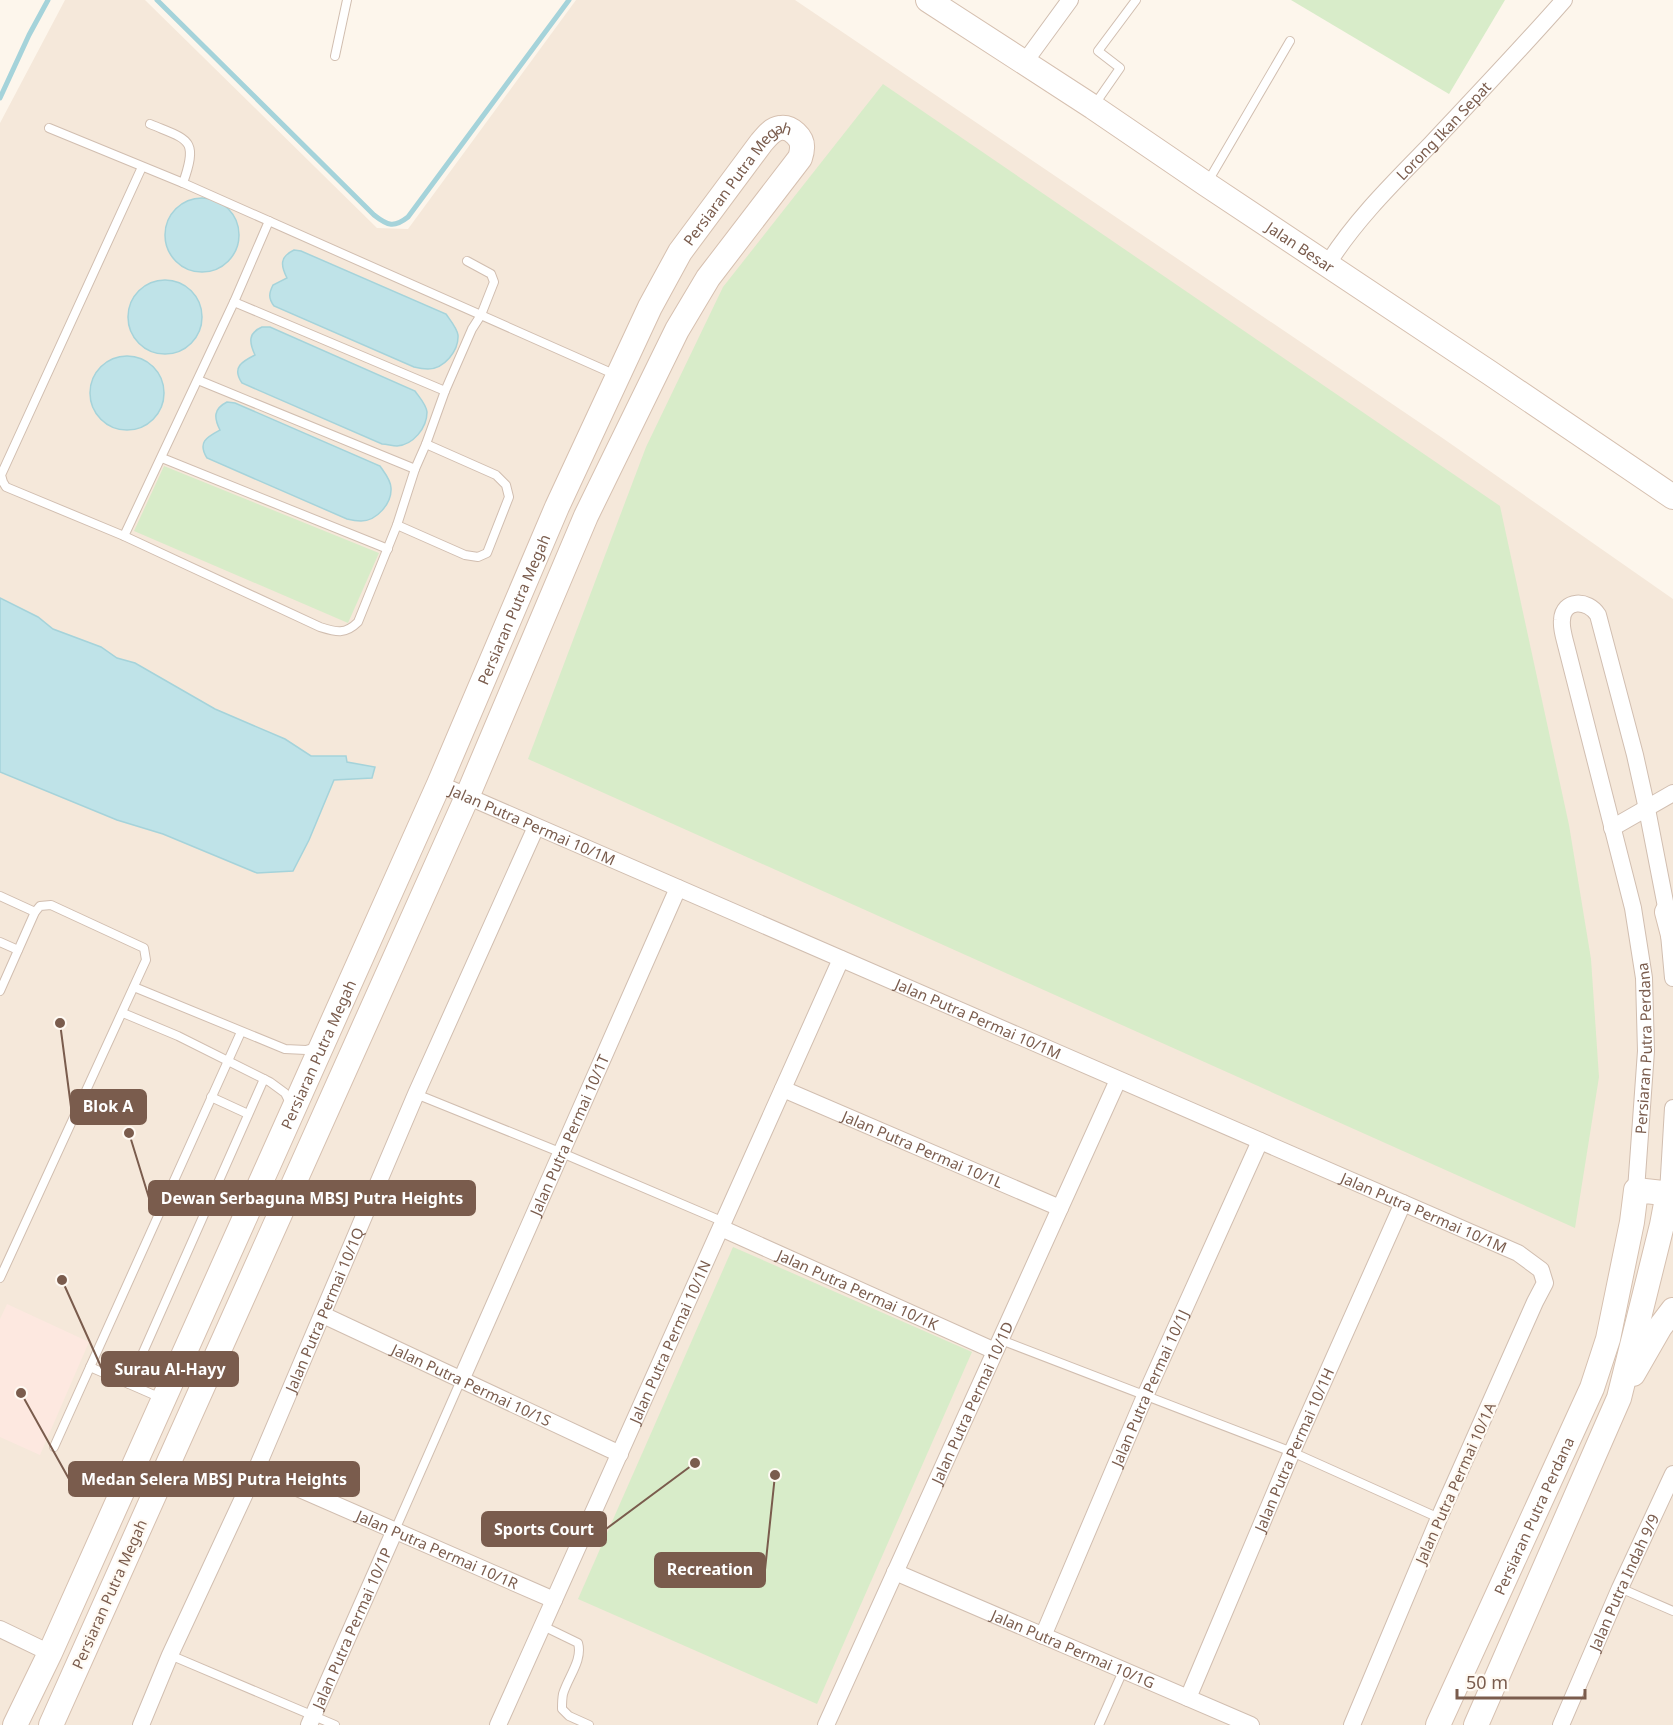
<svg xmlns="http://www.w3.org/2000/svg" width="1673" height="1725" viewBox="0 0 1673 1725" font-family="'Noto Sans',sans-serif">
	<style>
		.residential { fill: #f5e8da }
		.commercial { fill: #fde8e0 }
		.green { fill: #d8ecc9 }
		.water { fill: #bfe3e8; stroke: #a5d3da; stroke-width: 1.5 }
		.lines { fill: none; stroke-linecap: round; stroke-linejoin: round }
		.stream { stroke: #a5d3da; stroke-width: 5 }
		.lane-casing { stroke: #d1beb0; stroke-width: 10 }
		.street-casing { stroke: #d1beb0; stroke-width: 18 }
		.secondary-casing { stroke: #d6c0b0; stroke-width: 26 }
		.lane { stroke: #fff; stroke-width: 8 }
		.street { stroke: #fff; stroke-width: 16 }
		.secondary { stroke: #fff; stroke-width: 24 }
		.labels { text-anchor: middle; dominant-baseline: central; stroke-width: 4.5; stroke-linejoin: round; paint-order: stroke }
		.street-label { font-size: 15px; fill: #7a5c4d; stroke: #fffaf3 }
		.leader { fill: none; stroke: #7a5c4d; stroke-width: 2 }
		.callout-dot { fill: #7a5c4d; stroke: #fffaf3; stroke-width: 2 }
		.callout { fill: #7a5c4d; stroke: #7a5c4d; stroke-width: 2 }
		.callout-label { font-size: 16px; text-anchor: middle; font-weight: bold; fill: #fff }
	</style>
	<rect width="100%" height="100%" fill="#fdf6ec"/>
	<polygon class="residential" points="65,0 145,0 377,228 408,229 576,0 795,0 1441,437 1673,599 1673,1725 0,1725 0,123"/>
	<polygon class="commercial" points="7,1304 89,1342 40,1455 0,1437 0,1319"/>
	<g class="green">
		<polygon points="1291,0 1505,0 1449,94"/>
		<polygon points="883,84 1500,506 1569,825 1591,959 1599,1077 1575,1228 528,759 646,447 723,287"/>
		<polygon points="164,466 379,553 348,623 134,531"/>
		<polygon points="733,1247 972,1352 817,1704 578,1599"/>
	</g>
	<g class="water">
		<circle cx="202" cy="235" r="37"/>
		<path d="M294,250L301,251L446,314C450,320 457,328 458,335C459,351 444,369 428,369C424,369 418,368 414,367L274,306C268,298 269,293 273,285L287,278C281,266 279,257 294,250Z"/>
		<circle cx="165" cy="317" r="37"/>
		<path d="M262,327H270L415,391C419,397 426,404 427,412C427,428 413,445 397,446C392,446 387,444 382,444L242,383C231,367 243,361 255,355C249,342 248,333 262,327Z"/>
		<circle cx="127" cy="393" r="37"/>
		<path d="M227,402L235,403L380,466C384,472 391,480 391,488C392,503 377,521 361,521C357,521 351,520 347,519L207,458C197,442 207,437 220,430C214,418 213,409 227,402Z"/>
		<polygon points="0,598 38,617 53,629 101,647 117,658 135,663 215,709 285,739 311,756 346,756 347,762 375,767 372,778 334,780 309,840 293,871 257,873 163,834 117,820 0,772"/>
	</g>
	<g class="lines">
		<g class="stream">
			<path d="M157,0L374,215C388,226 394,228 408,217L569,0"/>
			<polyline points="0,98 29,35 48,0"/>
		</g>
		<g class="lane-casing">
			<g id="lane">
				<polyline points="335,56 347,0"/>
				<polyline points="1095,104 1120,68 1098,51 1136,0"/>
				<path d="M150,124C188,140 199,138 183,183"/>
				<polyline points="49,128 183,183 616,375"/>
				<path d="M142,167L1,475L3,482L6,487L124,536L320,627C336,632 345,635 358,622L397,525L415,469L426,444L445,391L472,329L481,315L494,282L491,274L467,261"/>
				<polyline points="1207,183 1290,41"/>
				<polyline points="234,302 445,391"/>
				<polyline points="198,380 415,469"/>
				<polyline points="162,458 388,549"/>
				<polyline points="397,525 465,555 478,557 487,553 509,497 506,485 496,475 426,444"/>
				<polyline points="124,536 234,302 269,221"/>
				<polyline points="0,896 35,912"/>
				<polyline points="0,942 18,950"/>
				<polyline points="134,987 285,1049 306,1050 316,1047"/>
				<polyline points="0,991 35,912 40,906 51,905 144,948 146,960 0,1278"/>
				<polyline points="123,1013 178,1036 270,1082 285,1093 291,1105"/>
				<polyline points="416,1094 562,1153 724,1222"/>
				<polyline points="211,1097 248,1114"/>
				<polyline points="1001,1340 1292,1452 1439,1518"/>
				<polyline points="90,1367 161,1398"/>
				<polyline points="129,1384 264,1079"/>
				<polyline points="54,1447 241,1032"/>
				<polyline points="395,1530 461,1380"/>
				<polyline points="1620,1588 1673,1611"/>
				<path d="M543,1626L578,1643C583,1660 568,1677 563,1694C562,1699 562,1704 562,1709L569,1716L589,1725"/>
				<polyline points="170,1655 335,1725"/>
				<polyline points="1099,1725 1123,1671"/>
			</g>
		</g>
		<g class="street-casing">
			<g id="street">
				<polyline points="1024,63 1070,0"/>
				<path id="s1" d="M1327,265C1355,220 1394,182 1431,144C1476,96 1521,49 1564,0"/>
				<path id="s2" d="M439,784L1518,1253L1541,1270L1545,1283L1535,1302L1439,1518L1352,1725"/>
				<polyline points="1612,828 1673,793"/>
				<path id="s3" d="M783,1089L1060,1208"/>
				<path id="s4" d="M1636,1190L1646,1051L1644,978L1633,908L1566,645C1564,637 1561,628 1562,620C1563,599 1588,599 1598,615L1635,755L1647,809L1667,912L1673,978"/>
				<polyline points="1668,1193 1673,1108"/>
				<path id="s5" d="M721,1228L995,1351"/>
				<path id="s6" d="M323,1315L620,1454"/>
				<path id="s7" d="M461,1380L678,888"/>
				<path id="s8" d="M256,1470L554,1600"/>
				<path id="s9" d="M895,1572L1251,1725"/>
				<polyline points="0,1629 50,1653"/>
				<path id="s10" d="M1043,1636L1145,1396L1260,1141"/>
				<path id="s11" d="M1188,1698L1292,1452L1403,1203"/>
				<path id="s12" d="M141,1725L170,1655L256,1470L416,1094L536,827"/>
				<path id="s13" d="M309,1725L395,1530"/>
				<path id="s14" d="M498,1725L841,959"/>
				<path id="s15" d="M826,1725L1118,1080"/>
				<path id="s16" d="M1561,1725L1620,1588L1673,1474"/>
			</g>
		</g>
		<g class="secondary-casing">
			<g id="secondary">
				<path id="s17" d="M928,0L1093,107L1206,184L1490,373L1673,497"/>
				<polyline points="1667,912 1673,935"/>
				<polyline points="1633,1374 1660,1327 1673,1310"/>
				<path id="s18" d="M15,1725L50,1653L439,784L557,507L650,307L680,252L761,143C766,137 772,129 780,128C791,126 803,138 802,148C802,152 801,155 800,158L708,278L677,330L586,516L467,797L51,1725"/>
				<path id="s19" d="M1438,1725L1592,1388L1608,1339L1632,1222L1636,1190L1673,1194"/>
				<polyline points="1476,1725 1619,1398 1662,1225 1668,1193"/>
			</g>
		</g>
		<use href="#lane" class="lane"/>
		<use href="#street" class="street"/>
		<use href="#secondary" class="secondary"/>
	</g>
	<g class="labels">
		<g class="street-label">
			<text stroke="none"><textPath href="#s1" startOffset="178">Lorong Ikan Sepat</textPath></text>
			<text stroke="none"><textPath href="#s18" startOffset="1708">Persiaran Putra Megah</textPath></text>
			<text stroke="none"><textPath href="#s17" startOffset="447">Jalan Besar</textPath></text>
			<text stroke="none"><textPath href="#s18" startOffset="1222">Persiaran Putra Megah</textPath></text>
			<text stroke="none"><textPath href="#s2" startOffset="102">Jalan Putra Permai 10/1M</textPath></text>
			<text stroke="none"><textPath href="#s2" startOffset="588">Jalan Putra Permai 10/1M</textPath></text>
			<text stroke="none"><textPath href="#s4" startOffset="142">Persiaran Putra Perdana</textPath></text>
			<text stroke="none"><textPath href="#s18" startOffset="736">Persiaran Putra Megah</textPath></text>
			<text stroke="none"><textPath href="#s7" startOffset="268">Jalan Putra Permai 10/1T</textPath></text>
			<text stroke="none"><textPath href="#s3" startOffset="152">Jalan Putra Permai 10/1L</textPath></text>
			<text stroke="none"><textPath href="#s2" startOffset="1074">Jalan Putra Permai 10/1M</textPath></text>
			<text stroke="none"><textPath href="#s5" startOffset="150">Jalan Putra Permai 10/1K</textPath></text>
			<text stroke="none"><textPath href="#s12" startOffset="454">Jalan Putra Permai 10/1Q</textPath></text>
			<text stroke="none"><textPath href="#s14" startOffset="420">Jalan Putra Permai 10/1N</textPath></text>
			<text stroke="none"><textPath href="#s6" startOffset="164">Jalan Putra Permai 10/1S</textPath></text>
			<text stroke="none"><textPath href="#s10" startOffset="270">Jalan Putra Permai 10/1J</textPath></text>
			<text stroke="none"><textPath href="#s15" startOffset="354">Jalan Putra Permai 10/1D</textPath></text>
			<text stroke="none"><textPath href="#s11" startOffset="270">Jalan Putra Permai 10/1H</textPath></text>
			<text transform="translate(1455 1483) rotate(-66)">Jalan Putra Permai 10/1A</text>
			<text stroke="none"><textPath href="#s19" startOffset="230">Persiaran Putra Perdana</textPath></text>
			<text stroke="none"><textPath href="#s8" startOffset="198">Jalan Putra Permai 10/1R</textPath></text>
			<text stroke="none"><textPath href="#s16" startOffset="156">Jalan Putra Indah 9/9</textPath></text>
			<text transform="translate(109 1594) rotate(-66)">Persiaran Putra Megah</text>
			<text stroke="none"><textPath href="#s13" startOffset="106">Jalan Putra Permai 10/1P</textPath></text>
			<text stroke="none"><textPath href="#s9" startOffset="194">Jalan Putra Permai 10/1G</textPath></text>
		</g>
	</g>
	<path class="leader" d="M60 1023L71 1107M129 1133L149 1198M62 1280L102 1369M21 1393L69 1479M695 1463L606 1529M775 1475L765 1570"/>
	<g class="callout-dot">
		<circle cx="60" cy="1023" r="6"/>
		<circle cx="129" cy="1133" r="6"/>
		<circle cx="62" cy="1280" r="6"/>
		<circle cx="21" cy="1393" r="6"/>
		<circle cx="695" cy="1463" r="6"/>
		<circle cx="775" cy="1475" r="6"/>
	</g>
	<g class="callout">
		<rect x="71" y="1090" width="75" height="34" rx="6"/>
		<rect x="149" y="1181" width="326" height="34" rx="6"/>
		<rect x="102" y="1352" width="136" height="34" rx="6"/>
		<rect x="69" y="1462" width="290" height="34" rx="6"/>
		<rect x="482" y="1512" width="124" height="34" rx="6"/>
		<rect x="655" y="1553" width="110" height="34" rx="6"/>
	</g>
	<g class="callout-label">
		<text x="108" y="1112">Blok A</text>
		<text x="312" y="1204">Dewan Serbaguna MBSJ Putra Heights</text>
		<text x="170" y="1375">Surau Al-Hayy</text>
		<text x="214" y="1485">Medan Selera MBSJ Putra Heights</text>
		<text x="544" y="1535">Sports Court</text>
		<text x="710" y="1575">Recreation</text>
	</g>
	<path d="M1457 1689v9h128v-9" fill="none" stroke="#7a5c4d" stroke-width="3"/>
	<text x="1466" y="1689" font-size="18" fill="#7a5c4d" stroke="#fffaf3" stroke-width="4.5" paint-order="stroke">50 m</text>
</svg>
